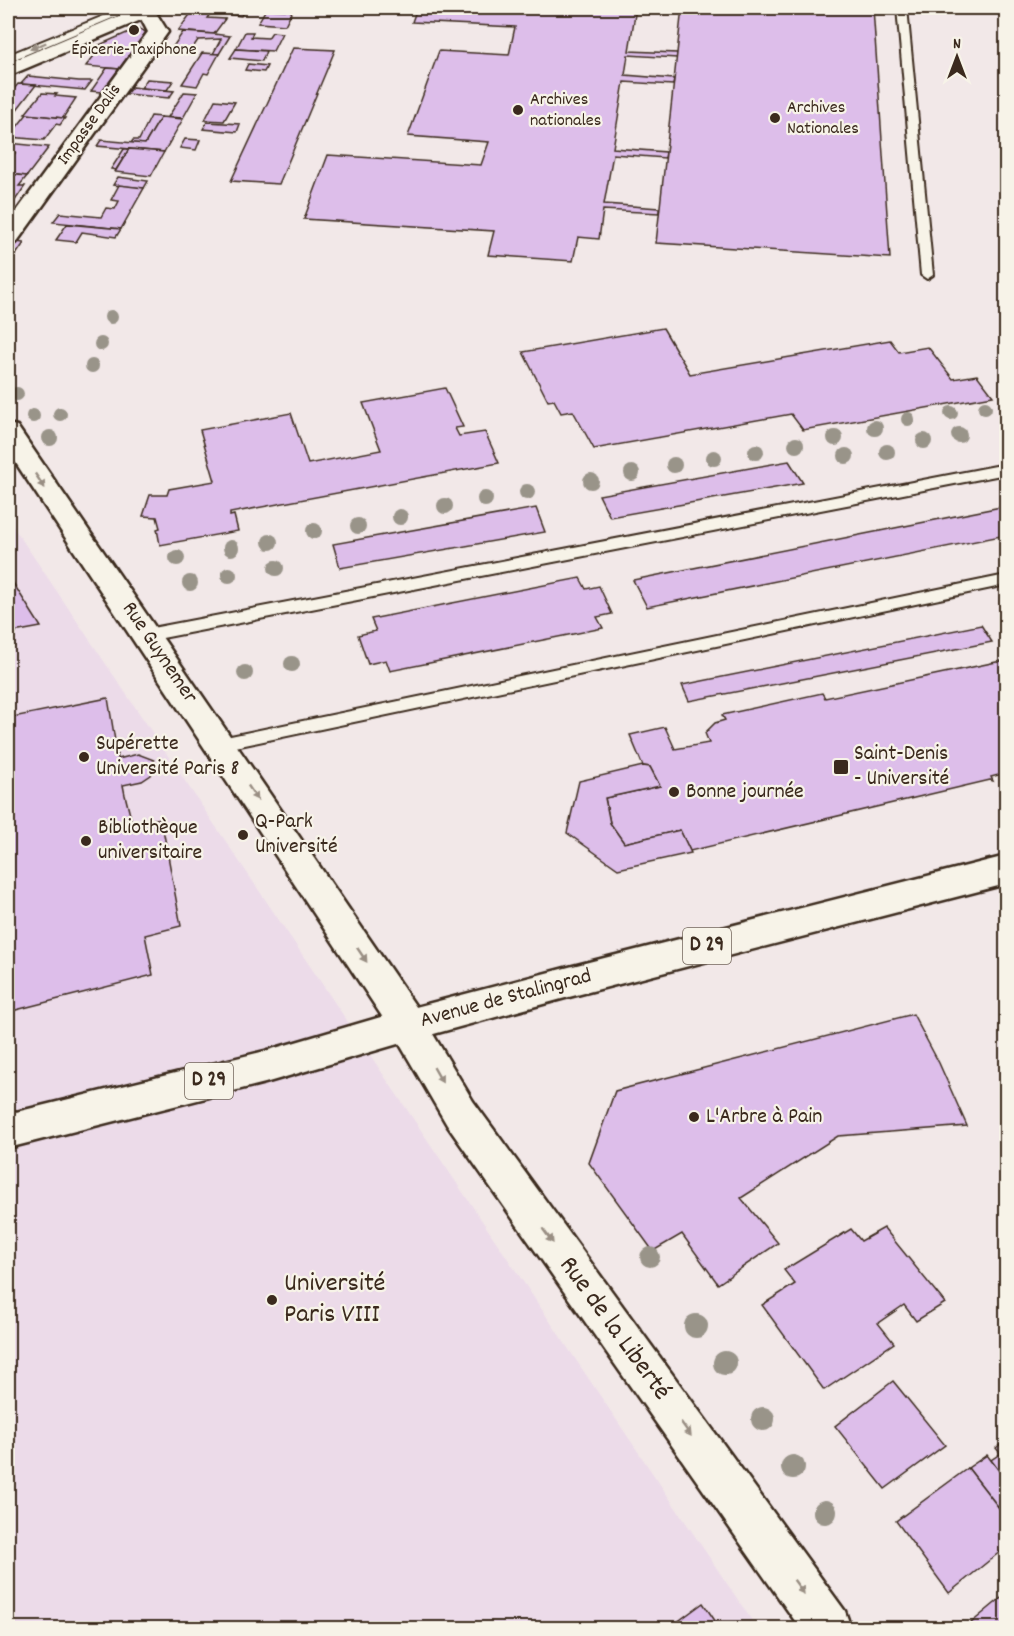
<svg xmlns="http://www.w3.org/2000/svg" width="1014" height="1636" viewBox="0 0 1014 1636" font-family="Dekko,sans-serif">
	<style>
		.built { fill: #ecdbe9 }
		.building { fill: #ddbeea; stroke: #3b2a1e; stroke-width: 1.5 }
		.lines { fill: none; stroke-linecap: round; stroke-linejoin: round }
		.service-casing { stroke: #3b2a1e; stroke-width: 4 }
		.minor-casing { stroke: #3b2a1e; stroke-width: 5 }
		.tertiary-casing { stroke: #3b2a1e; stroke-width: 5 }
		.primary-casing { stroke: #3b2a1e; stroke-width: 5 }
		.service { fill: #f7f3e8; fill-rule: evenodd }
		.minor { fill: #f7f3e8; fill-rule: evenodd }
		.tertiary { fill: #f7f3e8; fill-rule: evenodd }
		.primary { fill: #f7f3e8; fill-rule: evenodd }
		.tree { fill: #999489 }
		.oneway { fill: #998e83 }
		.poi-dot { fill: #3b2a1e; stroke: #f7f3e8; stroke-width: 2 }
		.labels { text-anchor: middle; dominant-baseline: central; stroke-width: 4.5; stroke-linejoin: round; paint-order: stroke }
		.far-poi-label { font-size: 18px; fill: #3b2a1e; stroke: #f7f3e8; text-anchor: start }
		.far-street-label { font-size: 18px; fill: #3b2a1e; stroke: #f7f3e8 }
		.shield { fill: #f7f3e8; stroke: #73665b; stroke-width: 1.5 }
		.shield-label { font-size: 21px; font-weight: bold; fill: #3b2a1e }
		.street-label { font-size: 22px; fill: #3b2a1e; stroke: #f7f3e8 }
		.poi-label { font-size: 22px; fill: #3b2a1e; stroke: #f7f3e8; text-anchor: start }
		.near-poi-label { font-size: 27px; fill: #3b2a1e; stroke: #f7f3e8; text-anchor: start }
		.near-street-label { font-size: 27px; fill: #3b2a1e; stroke: #f7f3e8 }
	</style>
	<rect width="100%" height="100%" fill="#f2e8e8"/>
	<filter id="ink" filterUnits="userSpaceOnUse"><feTurbulence type="fractalNoise" baseFrequency=".0167" numOctaves="2"/><feDisplacementMap in="SourceGraphic" scale="12" xChannelSelector="R" yChannelSelector="G"/><feConvolveMatrix kernelMatrix="1 2 1 2 8 2 1 2 1" color-interpolation-filters="sRGB"/></filter>
	<g filter="url(#ink)">
		<polygon class="built" points="8,519 314,972 757,1628 8,1628"/>
		<g class="building">
			<polygon points="188,8 221,8 217,13"/>
			<polygon points="221,8 225,8 244,10 241,16 217,13"/>
			<polygon points="417,8 636,8 629,51 677,53 677,58 628,55 625,75 674,79 673,85 624,82 613,148 666,152 665,158 613,154 604,204 659,208 659,213 603,210 599,239 578,237 573,261 488,255 494,231 304,219 328,155 481,165 489,142 408,136 439,51 509,55 515,27 412,22"/>
			<polygon points="682,8 873,8 890,258 656,243"/>
			<polygon points="194,9 212,11 207,18 225,19 214,34 178,31"/>
			<polygon points="266,9 287,10 292,11 285,25 258,23"/>
			<polygon points="138,28 146,32 119,69 86,66 101,47 95,47"/>
			<polygon points="183,32 214,34 230,36 219,54 213,54 221,39 198,40 190,52 170,51"/>
			<polygon points="245,32 253,32 251,37 268,38 272,32 282,33 273,51 236,49"/>
			<polygon points="293,48 335,50 279,184 231,181"/>
			<polygon points="236,49 266,51 262,61 230,58"/>
			<polygon points="202,53 219,54 208,74 204,73 197,86 182,84"/>
			<polygon points="248,64 267,66 264,72 245,70"/>
			<polygon points="107,68 119,69 102,92 91,91"/>
			<polygon points="28,76 79,81 92,81 85,90 21,84"/>
			<polygon points="147,79 173,81 167,90 141,88"/>
			<polygon points="18,84 36,85 8,121 8,96"/>
			<polygon points="132,87 141,88 174,91 169,98 126,94"/>
			<polygon points="184,92 197,93 183,118 168,117"/>
			<polygon points="42,93 57,94 55,96 76,98 63,118 25,114"/>
			<polygon points="215,100 235,102 224,121 205,120"/>
			<polygon points="27,114 63,118 65,118 60,125 56,124 44,140 9,137"/>
			<polygon points="151,116 161,117 145,144 131,143 133,140 139,140"/>
			<polygon points="161,117 183,119 164,152 97,146 101,140 145,144"/>
			<polygon points="207,122 240,124 237,132 203,129"/>
			<polygon points="185,139 200,140 196,150 180,148"/>
			<polygon points="8,143 49,147 27,176 8,174 8,163 15,153 8,153"/>
			<polygon points="124,149 129,149 116,170 111,169"/>
			<polygon points="129,149 164,152 151,176 115,172"/>
			<polygon points="8,174 27,176 19,186 25,186 14,202 8,201"/>
			<polygon points="118,177 148,181 144,188 113,185"/>
			<polygon points="119,185 144,188 121,229 53,222 60,213 101,217 106,208 115,209 119,201 111,200"/>
			<polygon points="67,224 121,229 116,237 82,232 76,242 56,240"/>
			<polygon points="8,241 24,243 13,259 8,259"/>
			<polygon points="663,328 690,374 890,340 899,352 928,347 953,379 977,375 993,396 803,430 791,414 594,449 573,411 561,413 554,400 548,401 523,352"/>
			<polygon points="445,388 463,427 455,428 459,436 485,432 499,463 230,513 230,516 234,515 238,531 160,545 157,529 160,528 157,517 143,516 150,495 167,495 169,489 215,481 200,430 291,413 308,464 381,450 363,403"/>
			<polygon points="789,461 803,483 610,517 599,495"/>
			<polygon points="1006,506 1006,535 647,607 633,580"/>
			<polygon points="536,508 545,532 340,568 333,544"/>
			<polygon points="8,575 41,627 8,633"/>
			<polygon points="580,578 586,589 599,586 612,614 597,617 603,628 390,671 386,660 368,664 358,635 376,631 371,619"/>
			<polygon points="981,625 992,642 689,701 682,685"/>
			<polygon points="1006,660 1006,773 991,777 993,781 990,780 690,851 680,830 624,843 610,823 605,798 660,786 650,767 643,766 630,735 665,727 675,749 709,743 705,733 715,723 725,720 722,715 822,693 825,698"/>
			<polygon points="108,698 118,759 138,754 154,760 156,765 151,775 142,781 123,785 125,795 132,823 161,818 181,926 145,935 153,975 8,1012 8,718"/>
			<polygon points="643,766 650,767 660,786 605,798 610,823 624,843 680,830 691,853 618,869 567,833 579,781"/>
			<polygon points="913,1014 939,1063 967,1126 838,1136 741,1198 778,1243 718,1284 682,1234 653,1251 589,1163 615,1091"/>
			<polygon points="884,1228 945,1303 916,1321 904,1305 878,1323 894,1343 824,1390 762,1305 795,1284 784,1270 851,1229 861,1241"/>
			<polygon points="893,1381 945,1445 885,1489 835,1426"/>
			<polygon points="1006,1440 1006,1456 1004,1458 996,1448"/>
			<polygon points="1000,1454 1006,1461 1006,1480 991,1460"/>
			<polygon points="987,1455 1006,1480 1006,1517 968,1468"/>
			<polygon points="968,1468 1006,1517 1006,1547 949,1593 896,1521"/>
			<polygon points="1006,1594 1006,1628 976,1628 971,1623"/>
			<polygon points="703,1603 720,1628 669,1628"/>
		</g>
		<g class="lines">
			<g class="service-casing">
				<g id="service">
					<polygon points="123,8 136,8 8,62 8,55"/>
					<polygon points="897,8 907,8 933,275 927,279 921,275"/>
					<polygon points="1006,464 1006,474 147,641 141,639 139,635 141,631 147,629"/>
					<polygon points="1006,575 1006,585 221,750 215,749 212,744 215,739 221,738"/>
				</g>
			</g>
			<g class="minor-casing">
				<g id="minor">
					<polygon points="139,8 153,8 168,32 16,243 8,245 8,223 148,32 137,11"/>
					<polygon points="8,424 17,426 421,1014 473,1101 845,1611 851,1628 800,1628 447,1125 395,1036 8,451"/>
				</g>
			</g>
			<g class="tertiary-casing">
				<polygon id="tertiary" points="138,8 162,8 160,12 8,76 8,63"/>
			</g>
			<g class="primary-casing">
				<polygon id="primary" points="1006,856 1006,884 569,997 408,1041 265,1083 8,1148 8,1114 265,1051 408,1009 569,967"/>
			</g>
			<use href="#service" class="service"/>
			<use href="#minor" class="minor"/>
			<use href="#tertiary" class="tertiary"/>
			<use href="#primary" class="primary"/>
		</g>
		<g class="tree">
			<circle cx="111" cy="317" r="7"/>
			<circle cx="101" cy="344" r="7"/>
			<circle cx="92" cy="366" r="7"/>
			<circle cx="17" cy="394" r="7"/>
			<circle cx="985" cy="408" r="7"/>
			<circle cx="951" cy="413" r="7"/>
			<circle cx="60" cy="414" r="7"/>
			<circle cx="33" cy="416" r="7"/>
			<circle cx="908" cy="419" r="7"/>
			<circle cx="875" cy="428" r="8"/>
			<circle cx="959" cy="435" r="8"/>
			<circle cx="50" cy="438" r="8"/>
			<circle cx="835" cy="438" r="8"/>
			<circle cx="924" cy="441" r="8"/>
			<circle cx="796" cy="445" r="8"/>
			<circle cx="756" cy="452" r="8"/>
			<circle cx="887" cy="452" r="8"/>
			<circle cx="846" cy="456" r="8"/>
			<circle cx="714" cy="458" r="8"/>
			<circle cx="674" cy="465" r="8"/>
			<circle cx="632" cy="473" r="8"/>
			<circle cx="591" cy="481" r="8"/>
			<circle cx="527" cy="492" r="8"/>
			<circle cx="485" cy="499" r="8"/>
			<circle cx="445" cy="506" r="8"/>
			<circle cx="400" cy="517" r="8"/>
			<circle cx="358" cy="526" r="8"/>
			<circle cx="314" cy="531" r="8"/>
			<circle cx="270" cy="542" r="8"/>
			<circle cx="231" cy="548" r="8"/>
			<circle cx="177" cy="558" r="8"/>
			<circle cx="276" cy="568" r="8"/>
			<circle cx="229" cy="575" r="8"/>
			<circle cx="190" cy="583" r="8"/>
			<circle cx="292" cy="664" r="8"/>
			<circle cx="245" cy="673" r="8"/>
			<circle cx="650" cy="1257" r="10"/>
			<circle cx="696" cy="1326" r="12"/>
			<circle cx="725" cy="1363" r="12"/>
			<circle cx="763" cy="1419" r="12"/>
			<circle cx="793" cy="1467" r="12"/>
			<circle cx="825" cy="1512" r="12"/>
		</g>
		<defs><path id="oneway-solid" d="M-6-.8H1V-3.2L6.5 0L1 3.2V.8H-6Z" transform="scale(1.5)"/></defs>
		<g class="oneway">
			<use href="#oneway-solid" transform="translate(38 46) rotate(157)"/>
			<use href="#oneway-solid" transform="translate(40 481) rotate(56)"/>
			<use href="#oneway-solid" transform="translate(253 793) rotate(56)"/>
			<use href="#oneway-solid" transform="translate(362 955) rotate(56)"/>
			<use href="#oneway-solid" transform="translate(438 1075) rotate(60)"/>
			<use href="#oneway-solid" transform="translate(548 1236) rotate(54)"/>
			<use href="#oneway-solid" transform="translate(686 1429) rotate(54)"/>
			<use href="#oneway-solid" transform="translate(799 1587) rotate(54)"/>
		</g>
	</g>
	<g class="poi-dot">
		<circle cx="134" cy="30" r="6"/>
		<circle cx="518" cy="110" r="6"/>
		<circle cx="775" cy="118" r="6"/>
		<circle cx="84" cy="757" r="6"/>
		<rect x="833" y="759" width="16" height="16" rx="3"/>
		<circle cx="674" cy="792" r="6"/>
		<circle cx="243" cy="835" r="6"/>
		<circle cx="86" cy="841" r="6"/>
		<circle cx="694" cy="1117" r="6"/>
		<circle cx="272" cy="1300" r="6"/>
	</g>
	<g class="labels">
		<g class="far-poi-label">
			<text x="134" y="50" text-anchor="middle">Épicerie-Taxiphone</text>
			<text x="530" y="100">Archives<tspan x="530" dy="21">nationales</tspan></text>
			<text x="787" y="108">Archives<tspan x="787" dy="21">Nationales</tspan></text>
		</g>
		<g class="far-street-label">
			<text transform="translate(90 125) rotate(-54)">Impasse Dalis</text>
		</g>
		<g class="shield">
			<rect x="683" y="928" width="48" height="36" rx="4.5"/>
			<rect x="185" y="1063" width="48" height="36" rx="4.5"/>
		</g>
		<g class="shield-label">
			<text x="707" y="946">D 29</text>
			<text x="209" y="1081">D 29</text>
		</g>
		<g class="street-label">
			<text transform="translate(159 653) rotate(56)">Rue Guynemer</text>
			<text transform="translate(506 999) rotate(-15)">Avenue de Stalingrad</text>
		</g>
		<g class="poi-label">
			<text x="96" y="744">Supérette<tspan x="96" dy="25">Université Paris 8</tspan></text>
			<text x="854" y="754">Saint-Denis<tspan x="854" dy="25">- Université</tspan></text>
			<text x="686" y="792">Bonne journée</text>
			<text x="255" y="822">Q-Park<tspan x="255" dy="25">Université</tspan></text>
			<text x="98" y="828">Bibliothèque<tspan x="98" dy="25">universitaire</tspan></text>
			<text x="706" y="1117">L'Arbre à Pain</text>
		</g>
		<g class="near-poi-label">
			<text x="284" y="1284">Université<tspan x="284" dy="31">Paris VIII</tspan></text>
		</g>
		<g class="near-street-label">
			<text transform="translate(614 1329) rotate(54)">Rue de la Liberté</text>
		</g>
	</g>
	<rect width="1014" height="1636" fill="none" stroke="#f7f3e8" stroke-width="30"/>
	<rect x="15" y="15" width="984" height="1606" fill="none" stroke="#3b2a1e" stroke-width="2" filter="url(#ink)"/>
	<g transform="translate(957 57)" stroke="#f7f3e8" stroke-width="4.5" paint-order="stroke">
	<path d="M0-4.5L10 22L0 15L-10 22Z" fill="#3b2a1e"/>
	<text y="-9" font-size="16" font-weight="bold" text-anchor="middle" fill="#3b2a1e">N</text>
	</g>
</svg>
